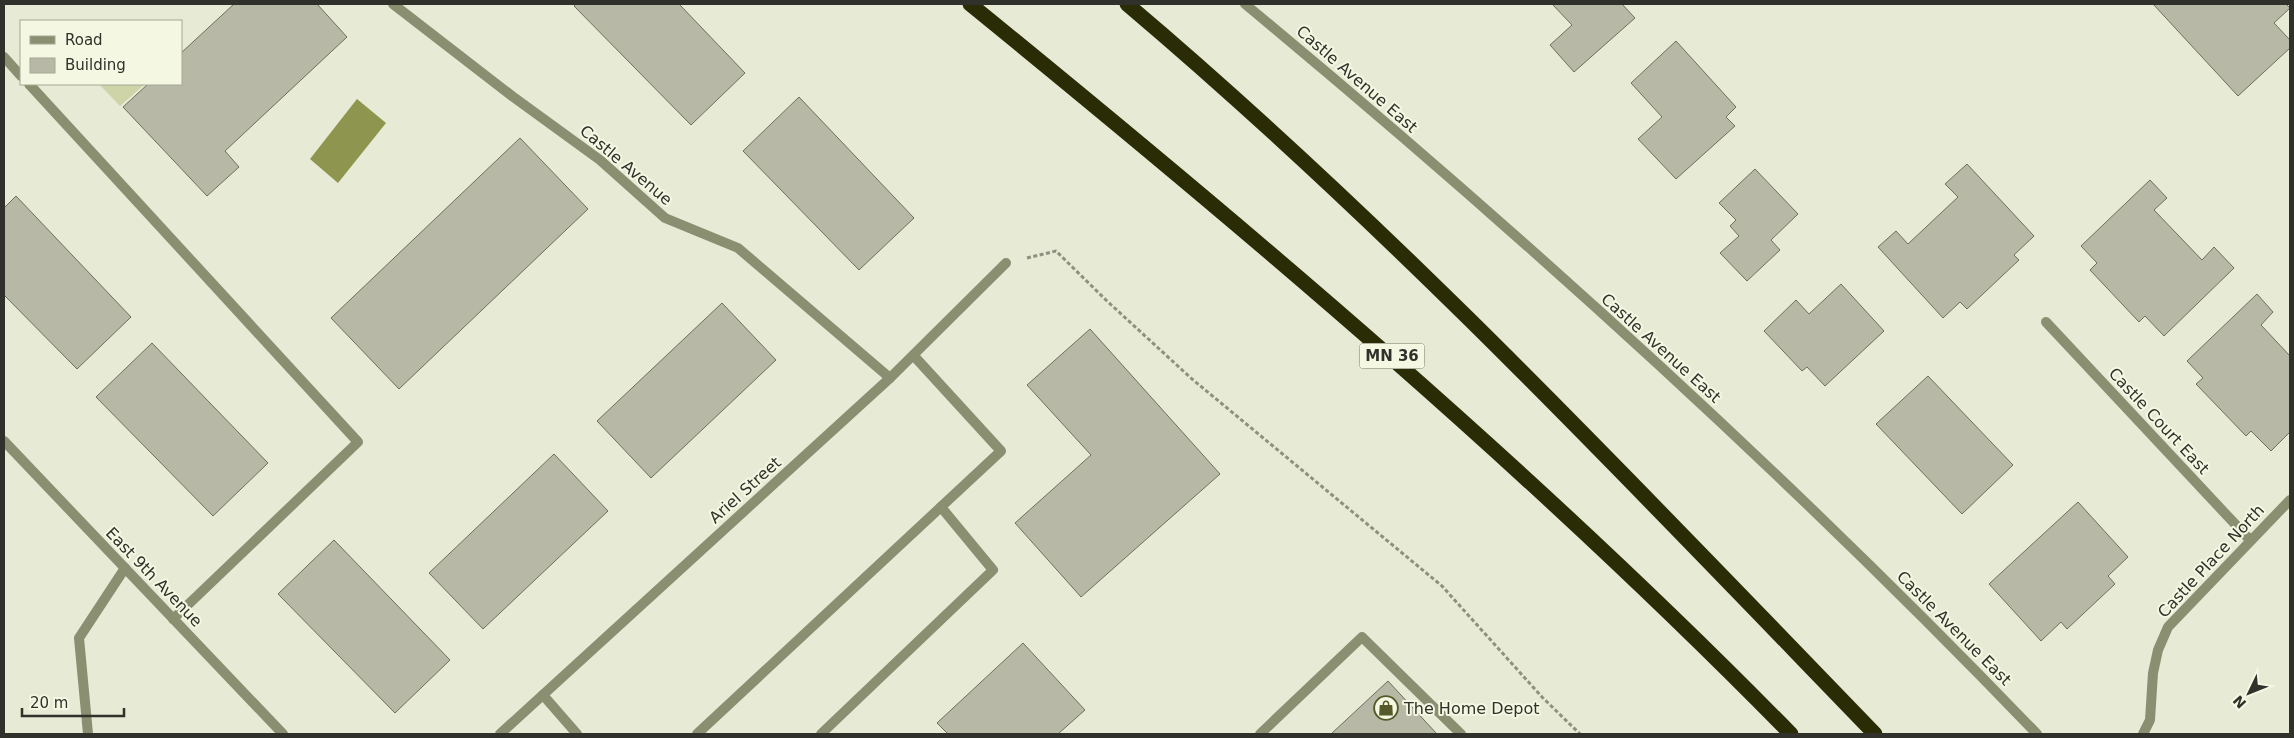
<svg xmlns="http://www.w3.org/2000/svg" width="2294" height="738" viewBox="0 0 2294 738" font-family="'DejaVu Sans',sans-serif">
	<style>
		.green { fill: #ced4a8 }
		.water { fill: #8e954e }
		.building { fill: #b7b9a6; stroke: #6d705e }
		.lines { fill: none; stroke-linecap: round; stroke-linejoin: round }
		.path { stroke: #8e9082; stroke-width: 3; stroke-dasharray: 4 2.5; stroke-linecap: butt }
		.service { stroke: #8b8f71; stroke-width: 10 }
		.minor { stroke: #8b8f71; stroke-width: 10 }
		.tertiary { stroke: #8b8f71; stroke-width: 10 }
		.motorway { stroke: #292c05; stroke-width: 15 }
		.labels { text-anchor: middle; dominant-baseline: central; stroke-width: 4; stroke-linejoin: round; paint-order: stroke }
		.shield { fill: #f4f7e2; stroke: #6b6c61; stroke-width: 1 }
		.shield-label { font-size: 15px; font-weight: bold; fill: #30312a }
		.street-label { font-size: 16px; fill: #30312a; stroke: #f4f7e2 }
		.poi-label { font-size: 16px; fill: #30312a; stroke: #f4f7e2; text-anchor: start }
	</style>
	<rect width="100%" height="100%" fill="#e7ead5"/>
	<polygon class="green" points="99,84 145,84 120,106"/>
	<polygon class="water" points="357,99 386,123 338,183 310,159"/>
	<g class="building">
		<polygon points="234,4 317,4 347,37 225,151 239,167 207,196 123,107 148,84 181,84 181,53"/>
		<polygon points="576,4 679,4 745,73 691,125 574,6"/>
		<polygon points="1552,4 1622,4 1635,18 1574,72 1550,45 1572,25"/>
		<polygon points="2153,4 2286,4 2290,8 2274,23 2290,40 2290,48 2238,96"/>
		<polygon points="1676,41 1736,107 1726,117 1735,126 1676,179 1638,139 1662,117 1631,83"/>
		<polygon points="799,97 914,218 859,270 743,151"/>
		<polygon points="520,138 588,209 399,389 331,318"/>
		<polygon points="1967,164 2034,236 2014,255 2019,260 1967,309 1960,302 1943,318 1878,247 1896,231 1908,244 1958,197 1945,184"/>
		<polygon points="1755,169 1798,214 1771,240 1780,250 1747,281 1720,253 1739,236 1730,226 1736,220 1719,203"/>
		<polygon points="2150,180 2167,198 2154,210 2202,260 2214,247 2234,268 2164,336 2145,316 2139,322 2090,270 2097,263 2081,246"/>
		<polygon points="16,196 131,317 77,369 4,295 4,208"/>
		<polygon points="1841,284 1884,331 1825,386 1807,367 1802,371 1764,331 1796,300 1809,314"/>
		<polygon points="2257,294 2273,312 2261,325 2290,356 2290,432 2271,451 2251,431 2246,436 2196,384 2203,378 2187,361"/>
		<polygon points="722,303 776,360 651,478 597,421"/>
		<polygon points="1090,329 1220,474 1081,597 1015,523 1091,455 1027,385"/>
		<polygon points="152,343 268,463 213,516 96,397"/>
		<polygon points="1928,376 2013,465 1962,514 1876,424"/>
		<polygon points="554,454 608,511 483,629 429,573"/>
		<polygon points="2078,502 2128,557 2108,576 2115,584 2067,629 2061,622 2041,641 1989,584"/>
		<polygon points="334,540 450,660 395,713 278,594"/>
		<polygon points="1023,643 1085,710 1058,734 948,734 937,723"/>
		<polygon points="1388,681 1437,734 1331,734"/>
	</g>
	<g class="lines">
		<polyline class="path" points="1027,258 1056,251 1107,301 1192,379 1442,586 1542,697 1580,734"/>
		<g class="service">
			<polyline points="4,57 21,76"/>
			<polyline points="29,84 358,442 173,619"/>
			<polyline points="543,695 577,734"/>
			<polyline points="88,734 79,638 125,568"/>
			<polyline points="697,734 1001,451 914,356"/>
			<polyline points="821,734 993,570 941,507"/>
			<polyline points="1260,734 1362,637 1461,734"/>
		</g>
		<g class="minor">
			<polyline points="393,4 512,96 600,160 665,218 738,248 890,378"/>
			<polyline points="2046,322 2250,540"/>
			<polyline points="4,441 283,734"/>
			<polyline points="500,734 890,378 1006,263"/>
			<polyline points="2143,734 2150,720 2153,673 2158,650 2168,627 2290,500"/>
		</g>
		<path class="tertiary" d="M1245,4C1521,233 1788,475 2037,734"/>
		<g class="motorway">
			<path d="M970,4C1254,235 1534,472 1791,734"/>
			<path d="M1127,4C1393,229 1633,484 1875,734"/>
		</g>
	</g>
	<defs>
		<g id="shop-ring" transform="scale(1.25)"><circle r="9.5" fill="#f4f7e2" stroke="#555a28" stroke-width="1.5"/><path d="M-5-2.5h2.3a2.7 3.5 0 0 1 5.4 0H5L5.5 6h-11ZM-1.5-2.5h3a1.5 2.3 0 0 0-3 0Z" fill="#555a28"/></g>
	</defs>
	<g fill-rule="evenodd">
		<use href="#shop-ring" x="1386" y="708"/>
	</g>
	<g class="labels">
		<rect class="shield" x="1359.5" y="343.5" width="65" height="25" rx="4"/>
		<g class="shield-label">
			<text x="1392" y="356">MN 36</text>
		</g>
		<g class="street-label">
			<text transform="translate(1357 79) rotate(41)">Castle Avenue East</text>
			<text transform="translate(626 165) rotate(40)">Castle Avenue</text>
			<text transform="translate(1661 348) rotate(42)">Castle Avenue East</text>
			<text transform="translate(2159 421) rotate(47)">Castle Court East</text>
			<text transform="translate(745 490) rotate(-42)">Ariel Street</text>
			<text transform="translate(2211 561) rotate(-47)">Castle Place North</text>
			<text transform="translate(154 577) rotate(46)">East 9th Avenue</text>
			<text transform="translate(1954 628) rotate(45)">Castle Avenue East</text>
		</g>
		<g class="poi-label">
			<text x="1404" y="708">The Home Depot</text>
		</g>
	</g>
	<rect width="2294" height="738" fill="none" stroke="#30312a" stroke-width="10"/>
	<rect x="20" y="20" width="162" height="65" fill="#f4f7e2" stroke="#a6a898"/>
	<rect x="30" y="36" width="25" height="8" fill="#8b8f71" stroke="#a6a898"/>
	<text x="65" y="45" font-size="15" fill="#30312a">Road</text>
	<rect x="30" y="58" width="25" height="15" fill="#b7b9a6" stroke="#a6a898"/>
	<text x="65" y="70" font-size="15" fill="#30312a">Building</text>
	<g transform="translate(2249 693) rotate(227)" stroke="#f4f7e2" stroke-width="4" paint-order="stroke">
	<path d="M0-4L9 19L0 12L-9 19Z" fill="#30312a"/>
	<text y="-8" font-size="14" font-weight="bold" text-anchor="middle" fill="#30312a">N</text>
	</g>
	<path d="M22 708v8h102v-8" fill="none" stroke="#30312a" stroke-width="2.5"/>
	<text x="30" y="708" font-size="15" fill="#30312a" stroke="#f4f7e2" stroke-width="4" paint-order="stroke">20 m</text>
</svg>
